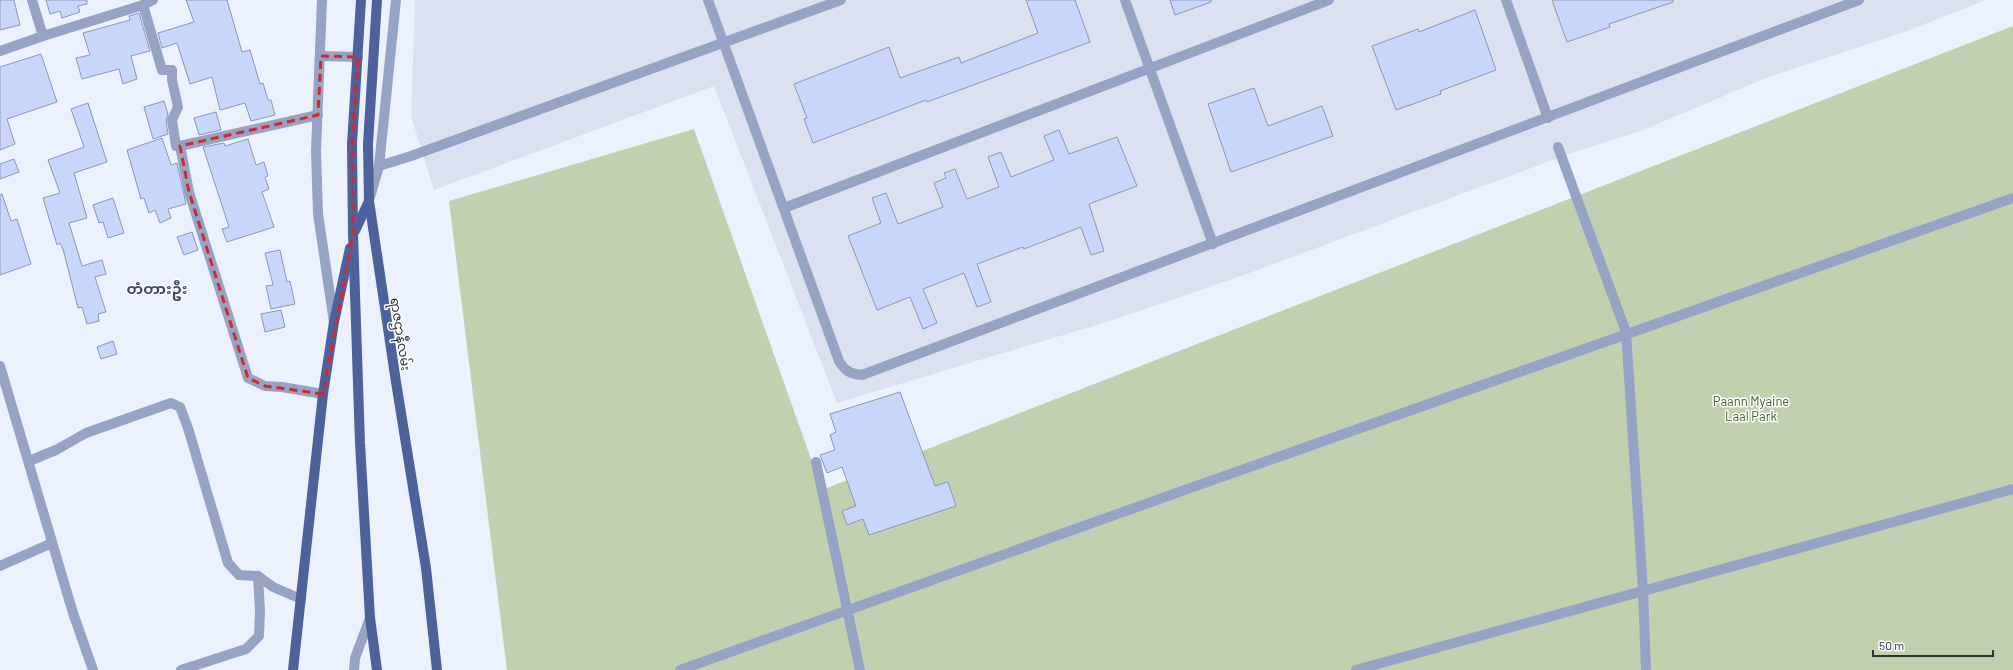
<svg xmlns="http://www.w3.org/2000/svg" width="2013" height="670" viewBox="0 0 2013 670" font-family="Barlow,'Noto Sans Myanmar',sans-serif">
	<style>
		.built { fill: #dbe1f1 }
		.green { fill: #c1d1b0 }
		.building { fill: #c8d6fc; stroke: #8c97b5 }
		.lines { fill: none; stroke-linecap: round; stroke-linejoin: round }
		.minor { stroke: #96a3c5; stroke-width: 10 }
		.major { stroke: #4d619c; stroke-width: 10 }
		.marked { fill: none; stroke: #d62828; stroke-width: 3; stroke-dasharray: 8 5; stroke-linejoin: round }
		.labels { text-anchor: middle; dominant-baseline: central; stroke-width: 3; stroke-linejoin: round; paint-order: stroke }
		.street-label { font-size: 13px; fill: #2d313e; stroke: #fefefe }
		.park-label { font-size: 13px; fill: #455d26; stroke: #fefefe }
		.quarter-label { font-size: 15px; font-weight: bold; fill: #434c67; stroke: #fefefe }
	</style>
	<rect width="100%" height="100%" fill="#ecf1fe"/>
	<polygon class="built" points="415,0 1986,0 1899,34 1771,76 1641,131 1574,152 1244,275 1113,320 837,403 714,86 434,190 411,116"/>
	<polygon class="green" points="2013,26 2013,670 507,670 449,201 694,129 822,490"/>
	<g class="building">
		<polygon points="0,0 14,0 20,25 0,30"/>
		<polygon points="46,0 87,0 87,4 78,6 80,12 62,18 60,11 50,14"/>
		<polygon points="186,0 227,0 242,52 250,50 260,84 263,83 268,100 271,100 275,115 251,121 245,103 220,110 212,77 190,84 177,43 162,48 158,33 194,22"/>
		<polygon points="1026,0 1075,0 1090,42 927,102 926,100 813,143 804,119 807,118 794,84 889,47 900,78 959,57 961,63 1038,33"/>
		<polygon points="1170,0 1211,0 1211,2 1175,15"/>
		<polygon points="1552,0 1673,0 1673,2 1609,24 1610,27 1567,42"/>
		<polygon points="1475,10 1496,70 1440,91 1441,94 1396,110 1372,46 1418,29 1419,32"/>
		<polygon points="139,13 150,51 131,56 137,79 123,84 119,69 82,79 76,58 90,55 83,33 130,20 129,16"/>
		<polygon points="41,54 57,102 7,119 15,144 0,150 0,67"/>
		<polygon points="1254,88 1268,126 1322,106 1333,136 1231,172 1208,104"/>
		<polygon points="164,101 168,114 166,121 168,134 153,139 144,107"/>
		<polygon points="88,103 107,162 74,173 87,218 69,223 82,266 102,260 106,274 95,277 106,312 98,314 99,321 87,324 82,307 78,308 63,249 60,243 57,245 43,198 60,193 48,160 84,147 71,109"/>
		<polygon points="216,112 221,130 199,135 194,118"/>
		<polygon points="1059,130 1069,154 1117,137 1137,186 1089,204 1104,251 1091,255 1081,227 1024,249 1023,247 977,264 991,302 977,307 964,273 923,289 937,323 923,329 910,297 877,310 848,236 881,223 872,198 886,193 898,224 943,207 934,183 946,178 944,173 955,169 967,199 999,187 988,157 1001,152 1011,177 1054,160 1044,136"/>
		<polygon points="162,138 171,165 177,163 186,204 168,209 171,218 160,223 155,210 149,213 144,198 141,199 127,150"/>
		<polygon points="248,139 256,165 264,162 268,176 265,177 269,189 262,192 274,227 227,242 222,229 229,227 203,147 224,143 225,146"/>
		<polygon points="14,159 19,172 0,179 0,164"/>
		<polygon points="2,194 11,221 17,219 31,264 0,275 0,195"/>
		<polygon points="113,198 124,233 108,238 103,222 99,223 93,205"/>
		<polygon points="192,232 198,250 184,255 177,237"/>
		<polygon points="280,250 287,282 290,281 295,304 271,309 266,286 273,285 265,253"/>
		<polygon points="281,310 285,327 265,332 261,314"/>
		<polygon points="113,341 117,354 101,359 97,347"/>
		<polygon points="900,392 935,486 948,482 956,506 869,535 863,519 847,525 842,511 856,506 842,467 827,473 820,455 835,450 830,435 836,432 830,414"/>
	</g>
	<g class="lines">
		<g class="minor">
			<polyline points="32,0 43,36"/>
			<polyline points="322,0 316,151 318,214 334,322"/>
			<path d="M708,0L839,361C845,371 850,374 862,375L1859,0"/>
			<polyline points="1125,0 1213,244"/>
			<polyline points="1506,0 1548,118"/>
			<polyline points="143,5 162,70 172,70 172,80 178,107 172,120 176,146 180,146 189,192 248,378 265,386 282,387 323,394"/>
			<polyline points="0,51 43,36 143,5 153,0"/>
			<polyline points="321,56 358,57"/>
			<polyline points="180,146 318,115"/>
			<polyline points="1558,147 1626,332 1643,590 1646,670"/>
			<polyline points="379,166 411,156 841,0"/>
			<polyline points="370,197 379,166 396,0"/>
			<polyline points="784,208 1329,0"/>
			<polyline points="0,366 73,613 93,670"/>
			<polyline points="29,461 56,450 86,433 171,403 180,407 188,428 228,563 239,575 258,576 273,587 301,599"/>
			<polyline points="816,462 860,670"/>
			<polyline points="0,566 52,543"/>
			<polyline points="181,670 246,649 259,636 260,611 258,576"/>
			<polyline points="354,670 355,658 370,618"/>
			<path d="M680,670C1124,512 1568,352 2013,198"/>
			<polyline points="1356,670 2013,489"/>
		</g>
		<g class="major">
			<polyline points="361,0 352,144 353,234 360,443 370,618 377,670"/>
			<polyline points="377,0 368,144 369,201 396,382 426,568 437,670"/>
			<polyline points="355,231 369,201"/>
			<polyline points="293,670 323,394 334,322 350,248"/>
		</g>
	</g>
	<path class="marked" d="M321,56L358,57L352,144L353,234L323,394L265,386L248,378L189,192L180,146L318,115Z"/>
	<g class="labels">
		<g class="street-label">
			<text transform="translate(401 334) rotate(81)">ရာဇဌာနီလမ်း</text>
		</g>
		<g class="park-label">
			<text x="1751" y="401">Paann Myaine<tspan x="1751" dy="15">Laal Park</tspan></text>
		</g>
		<g class="quarter-label">
			<text x="157" y="288">တံတားဦး</text>
		</g>
	</g>
	<path d="M1873 650v6h120v-6" fill="none" stroke="#2d313e" stroke-width="2"/>
	<text x="1879" y="650" font-size="12" fill="#2d313e" stroke="#fefefe" stroke-width="3" paint-order="stroke">50 m</text>
</svg>
